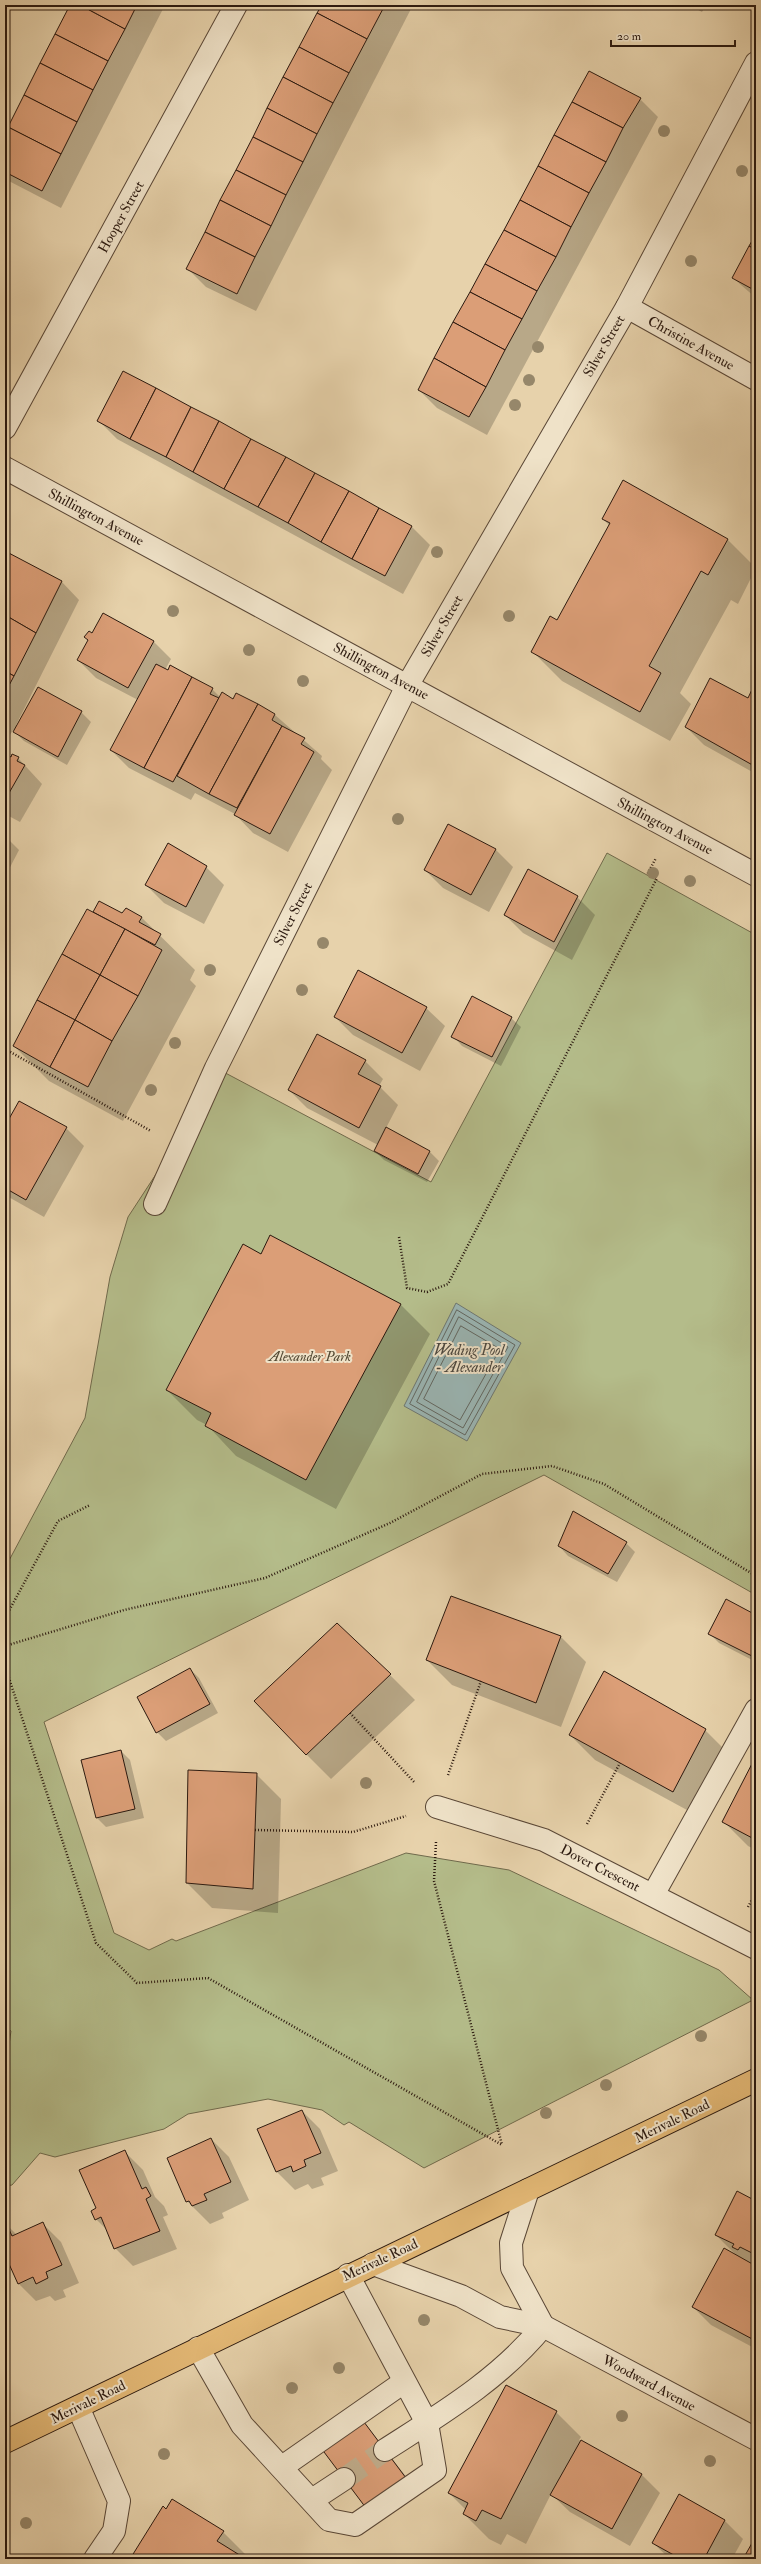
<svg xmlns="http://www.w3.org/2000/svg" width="761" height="2564" viewBox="0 0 761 2564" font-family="'IM FELL Double Pica',serif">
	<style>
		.green { fill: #b4bc8a; stroke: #706a4c }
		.water { fill: #9ab5b3; stroke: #6e7771 }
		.shadow { fill: #0003 }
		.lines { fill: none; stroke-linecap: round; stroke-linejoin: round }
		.shore { stroke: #626761; stroke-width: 1 }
		.building { fill: #db9e77; stroke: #2b190f }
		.minor-tunnel { stroke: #c1ad8c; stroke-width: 22; stroke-dasharray: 22 11; stroke-linecap: butt }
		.minor-casing { stroke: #5a4736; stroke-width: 24 }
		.major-casing { stroke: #2b190f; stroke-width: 24 }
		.path { stroke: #2b190f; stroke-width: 2.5; stroke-dasharray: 1 2; stroke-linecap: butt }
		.minor { stroke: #efe2c8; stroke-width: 22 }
		.major { stroke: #e4b976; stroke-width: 22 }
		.tree { fill: #96876a }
		.labels { text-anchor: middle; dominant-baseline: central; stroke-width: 4; stroke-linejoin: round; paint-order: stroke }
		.street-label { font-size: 14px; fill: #2b190f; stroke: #efe2c8 }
		.park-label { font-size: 14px; font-style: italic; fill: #544a34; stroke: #efe2c8 }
		.water-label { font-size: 15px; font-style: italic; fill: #4c4840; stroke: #efe2c8 }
	</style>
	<rect width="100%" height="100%" fill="#e7d2ab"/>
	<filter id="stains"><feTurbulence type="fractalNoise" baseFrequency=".005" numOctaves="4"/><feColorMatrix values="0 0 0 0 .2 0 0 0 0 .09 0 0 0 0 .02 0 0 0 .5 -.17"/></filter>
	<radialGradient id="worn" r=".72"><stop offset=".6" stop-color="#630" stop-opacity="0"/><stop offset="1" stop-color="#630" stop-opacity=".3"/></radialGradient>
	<polygon class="green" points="607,853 756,935 756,1595 544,1475 44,1722 114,1933 149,1950 172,1939 176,1941 406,1853 509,1870 719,1970 753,2000 424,2168 349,2122 344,2125 322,2110 268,2099 188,2114 164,2129 55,2157 40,2153 12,2185 5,2186 5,2073 11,2031 5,2027 5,1568 85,1418 110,1277 128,1217 194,1116 216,1068 431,1182"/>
	<polygon class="water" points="456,1303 521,1343 467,1441 404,1406"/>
	<g class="shadow">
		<polygon points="72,5 165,5 61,208 5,179 5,135"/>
		<polygon points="323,5 413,5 256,311 206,287 188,269"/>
		<polygon points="689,5 706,5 702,12"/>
		<polygon points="640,99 658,117 487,435 437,408 419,390"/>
		<polygon points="756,235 756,298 733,278"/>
		<polygon points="123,372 412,527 430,545 403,594 117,439 99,421"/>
		<polygon points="603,519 727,539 756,568 738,604 731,600 680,693 691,704 670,741 562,681 532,651 557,621 610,526"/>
		<polygon points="5,552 61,581 79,600 16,725 17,726 38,688 81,712 91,722 67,765 24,741 13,730 5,743"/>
		<polygon points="92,634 153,641 171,659 165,670 212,689 221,698 257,705 275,715 322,756 321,759 332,770 288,852 253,833 235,814 195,793 191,800 129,768 111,750 138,700 96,678 78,660"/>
		<polygon points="756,684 756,774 704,745 686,727 749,700"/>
		<polygon points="5,755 18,758 42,784 20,822 5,814"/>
		<polygon points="5,836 19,850 5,877"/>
		<polygon points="495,849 513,867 489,912 443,888 425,870"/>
		<polygon points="206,867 224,885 204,924 164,903 146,885"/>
		<polygon points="528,870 577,897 595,915 572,960 523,933 505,915"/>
		<polygon points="100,902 123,915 141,917 195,970 190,980 196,986 123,1121 49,1081 14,1046"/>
		<polygon points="426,1008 445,1026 420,1071 353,1035 335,1017"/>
		<polygon points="511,1018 521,1027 501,1066 462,1046 453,1036"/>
		<polygon points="365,1061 383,1079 379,1086 398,1105 386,1128 429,1151 439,1161 427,1182 384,1160 375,1151 378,1145 307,1108 289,1090"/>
		<polygon points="5,1128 66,1128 84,1146 44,1217 5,1195"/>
		<polygon points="400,1304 430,1334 336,1509 236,1456 207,1425 197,1420 167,1390"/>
		<polygon points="626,1543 635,1552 617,1582 568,1556 559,1546"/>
		<polygon points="452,1597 561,1637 586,1662 561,1727 452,1685 427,1660"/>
		<polygon points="756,1616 756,1662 719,1643 710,1634"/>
		<polygon points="190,1669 199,1678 218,1713 166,1741 157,1732"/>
		<polygon points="390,1675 415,1700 331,1779 306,1754"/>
		<polygon points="705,1730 730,1755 698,1816 595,1760 570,1735"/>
		<polygon points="121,1751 130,1760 144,1818 106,1827 97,1818"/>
		<polygon points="756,1758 756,1850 748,1846 724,1822"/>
		<polygon points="256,1774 281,1799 278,1913 212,1908 187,1883"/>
		<polygon points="302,2111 320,2129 338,2171 321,2178 324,2185 312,2189 308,2184 295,2190 277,2172"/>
		<polygon points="211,2139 229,2157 249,2200 222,2213 224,2218 210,2224 187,2201"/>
		<polygon points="125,2152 143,2170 155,2197 164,2206 168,2215 163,2217 177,2249 133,2266 115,2248 109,2232 96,2219"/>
		<polygon points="756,2203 756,2349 711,2325 693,2307 738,2257 716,2235"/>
		<polygon points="5,2223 17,2235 43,2224 61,2242 79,2283 63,2290 66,2297 55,2301 50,2296 36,2301 18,2283 5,2253"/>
		<polygon points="556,2412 581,2437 579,2440 642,2475 660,2493 630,2546 570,2512 551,2494 526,2544 507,2534 501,2545 489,2539 464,2514 466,2510 449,2493"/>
		<polygon points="361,2419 415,2488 366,2507"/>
		<polygon points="725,2521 743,2539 732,2559 670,2559 653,2543"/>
		<polygon points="223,2532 250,2559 131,2559"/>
	</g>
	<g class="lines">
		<g class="shore">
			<polygon points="457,1310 515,1345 465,1435 410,1404"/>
			<polygon points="459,1317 508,1347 463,1428 417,1402"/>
			<polygon points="461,1326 500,1349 460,1420 424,1399"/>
		</g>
	</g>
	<g class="building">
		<polygon points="70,5 80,5 125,29 108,61 55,34"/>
		<polygon points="80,5 137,5 125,29"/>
		<polygon points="322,5 385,5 367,39 317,13"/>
		<polygon points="317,13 367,39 349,73 299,47"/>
		<polygon points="55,34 108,61 93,90 40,63"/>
		<polygon points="299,47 349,73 333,103 283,77"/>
		<polygon points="40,63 93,90 77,122 24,95"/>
		<polygon points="589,71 641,98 623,128 572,102"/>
		<polygon points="283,77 333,103 317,134 267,108"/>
		<polygon points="24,95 77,122 61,154 8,127"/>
		<polygon points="572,102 623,128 606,162 554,135"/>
		<polygon points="267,108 317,134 303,162 253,137"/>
		<polygon points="8,127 61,154 42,191 5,172 5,133"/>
		<polygon points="554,135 606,162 589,193 538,166"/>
		<polygon points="253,137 303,162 286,195 236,170"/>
		<polygon points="538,166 589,193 571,227 520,200"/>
		<polygon points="236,170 286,195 271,226 220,200"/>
		<polygon points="220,200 271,226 255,257 205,232"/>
		<polygon points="520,200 571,227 556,257 504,230"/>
		<polygon points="504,230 556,257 537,291 485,264"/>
		<polygon points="205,232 255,257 237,294 186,269"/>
		<polygon points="756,234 756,250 749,246"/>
		<polygon points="749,246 756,250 756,291 732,278"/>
		<polygon points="485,264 537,291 522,319 470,292"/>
		<polygon points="470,292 522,319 505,350 453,322"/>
		<polygon points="453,322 505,350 486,387 434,358"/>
		<polygon points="434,358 486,387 469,417 418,390"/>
		<polygon points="123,371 156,388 130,439 97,421"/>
		<polygon points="156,388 191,407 166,457 130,439"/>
		<polygon points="191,407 219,421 193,472 166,457"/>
		<polygon points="219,421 251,439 224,489 193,472"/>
		<polygon points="251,439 286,457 258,507 224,489"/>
		<polygon points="286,457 315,473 288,523 258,507"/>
		<polygon points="315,473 349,491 321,542 288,523"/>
		<polygon points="623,480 728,539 708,575 701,571 649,666 661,673 640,712 531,652 550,616 557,620 610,523 602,519"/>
		<polygon points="349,491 379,508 352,559 321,542"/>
		<polygon points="379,508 412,526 385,576 352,559"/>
		<polygon points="5,551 62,581 36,633 5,615"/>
		<polygon points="103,613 154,641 128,688 77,660 88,640 84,637 89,631 92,633"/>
		<polygon points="5,615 36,633 14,676 5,671"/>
		<polygon points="156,664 168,670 170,665 192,677 144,768 110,750"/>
		<polygon points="5,671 14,676 5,693"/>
		<polygon points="192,677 213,688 210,694 219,698 173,782 144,768"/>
		<polygon points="710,678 748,698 756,681 756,767 685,727"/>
		<polygon points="38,687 82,711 58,757 13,732"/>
		<polygon points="222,692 233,699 236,693 258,704 209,794 177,776"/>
		<polygon points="258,704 275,714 272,720 282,726 237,808 209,794"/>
		<polygon points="282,726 305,738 301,744 314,752 270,834 234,815"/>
		<polygon points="5,754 11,757 12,754 19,757 17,761 25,765 5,800"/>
		<polygon points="448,824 496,849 471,895 424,870"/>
		<polygon points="168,843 207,866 186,907 145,885"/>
		<polygon points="528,869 578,896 554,942 504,915"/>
		<polygon points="99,901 122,913 126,908 142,917 139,922 161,934 155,945 93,912"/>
		<polygon points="87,909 125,929 100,975 62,954"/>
		<polygon points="125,929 162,950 138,996 100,975"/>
		<polygon points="62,954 100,975 75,1020 37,1000"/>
		<polygon points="358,970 427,1007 402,1053 334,1017"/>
		<polygon points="100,975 138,996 112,1041 75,1020"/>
		<polygon points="472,996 512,1017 492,1057 451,1037"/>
		<polygon points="37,1000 75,1020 50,1067 13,1046"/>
		<polygon points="75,1020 112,1041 88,1087 50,1067"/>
		<polygon points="317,1034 366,1060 358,1074 381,1086 359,1128 288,1090"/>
		<polygon points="19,1101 67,1127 26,1200 5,1188 5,1126"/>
		<polygon points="386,1127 430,1151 418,1174 374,1151"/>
		<polygon points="270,1235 401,1304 306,1480 205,1426 211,1413 166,1390 243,1244 261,1254"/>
		<polygon points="573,1511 627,1542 608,1574 558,1546"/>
		<polygon points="451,1596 561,1636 536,1703 426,1660"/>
		<polygon points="726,1599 756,1615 756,1658 708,1634"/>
		<polygon points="337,1623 391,1674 306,1755 254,1701"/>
		<polygon points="190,1668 210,1704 156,1733 137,1697"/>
		<polygon points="604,1671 706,1729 673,1792 569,1735"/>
		<polygon points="121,1750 135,1809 96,1818 81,1760"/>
		<polygon points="756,1756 756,1840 722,1822"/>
		<polygon points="188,1770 257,1773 253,1889 186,1883"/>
		<polygon points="302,2110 321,2153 304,2160 306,2166 293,2172 291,2166 276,2172 257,2129"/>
		<polygon points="211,2138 231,2182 204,2194 207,2200 192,2206 189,2201 186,2202 167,2158"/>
		<polygon points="125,2150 142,2189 146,2187 151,2196 146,2199 160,2231 114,2249 101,2217 95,2220 91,2211 96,2208 79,2170"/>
		<polygon points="737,2191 756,2201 756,2255 740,2247 738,2250 732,2247 734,2244 715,2235"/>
		<polygon points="5,2221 12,2236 43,2222 62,2265 46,2272 48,2278 36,2284 33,2277 18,2284 5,2255"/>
		<polygon points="724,2248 756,2266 756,2341 692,2307"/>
		<polygon points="506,2385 557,2411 501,2519 482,2510 476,2521 463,2514 468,2503 448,2493"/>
		<polygon points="361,2418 406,2478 366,2508 321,2448"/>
		<polygon points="581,2440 642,2474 612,2529 550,2495"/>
		<polygon points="679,2494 725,2520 704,2559 681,2559 652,2543"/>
		<polygon points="172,2499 224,2531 217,2541 246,2559 130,2559 163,2506 166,2509"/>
		<polygon points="756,2536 756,2559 743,2559"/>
	</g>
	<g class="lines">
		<polyline class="minor-tunnel" points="344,2479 385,2450"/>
		<g class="minor-casing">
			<g id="minor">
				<polyline points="627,307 756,379"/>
				<polyline points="5,428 236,5"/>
				<polyline points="5,468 756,875"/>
				<polyline points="155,1204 216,1068 407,686 627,307 756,63"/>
				<polyline points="437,1807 544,1840 756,1948"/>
				<polyline points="653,1895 756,1710"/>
				<polyline points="528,2190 511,2243 512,2268 543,2326"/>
				<polyline points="373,2264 461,2296 500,2317 543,2326 756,2439"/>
				<polyline points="198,2348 242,2425 329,2520 355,2525 435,2470 427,2423 348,2275"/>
				<polyline points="78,2407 119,2501 114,2531 95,2559"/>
				<path d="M385,2450C441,2414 500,2379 543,2326"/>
				<polyline points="282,2467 404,2382"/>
				<polyline points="312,2500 344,2479"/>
			</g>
		</g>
		<g class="major-casing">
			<polyline id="major" points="5,2442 756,2080"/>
		</g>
		<g class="path">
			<polyline points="5,1049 151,1131"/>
			<polyline points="399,1237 407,1288 427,1292 448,1284 657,878 648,873 656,858"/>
			<polyline points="5,1618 58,1521 90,1505"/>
			<polyline points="5,1646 124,1610 265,1578 390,1523 482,1474 552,1466 604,1484 756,1576"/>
			<polyline points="5,1666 96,1943 137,1983 208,1978 502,2145"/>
			<polyline points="350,1713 415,1783"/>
			<polyline points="448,1775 481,1681"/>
			<polyline points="587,1824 620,1763"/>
			<polyline points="255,1830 353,1832 406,1816"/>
			<polyline points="436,1842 434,1881 502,2145"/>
			<polyline points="748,1907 756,1892"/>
		</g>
		<use href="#minor" class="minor"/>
		<use href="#major" class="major"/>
	</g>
	<g class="tree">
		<circle cx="664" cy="131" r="6"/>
		<circle cx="742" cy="171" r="6"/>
		<circle cx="691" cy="261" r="6"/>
		<circle cx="538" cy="347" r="6"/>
		<circle cx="529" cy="380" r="6"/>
		<circle cx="515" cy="405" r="6"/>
		<circle cx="437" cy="552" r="6"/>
		<circle cx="173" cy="611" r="6"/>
		<circle cx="509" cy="616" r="6"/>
		<circle cx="249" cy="650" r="6"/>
		<circle cx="303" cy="681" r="6"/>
		<circle cx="398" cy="819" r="6"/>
		<circle cx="653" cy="873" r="6"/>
		<circle cx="690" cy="881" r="6"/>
		<circle cx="323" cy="943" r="6"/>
		<circle cx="210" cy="970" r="6"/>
		<circle cx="302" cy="990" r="6"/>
		<circle cx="175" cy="1043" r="6"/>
		<circle cx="151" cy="1090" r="6"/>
		<circle cx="366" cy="1783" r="6"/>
		<circle cx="701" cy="2036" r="6"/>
		<circle cx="606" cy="2085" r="6"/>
		<circle cx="546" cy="2113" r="6"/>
		<circle cx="424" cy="2320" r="6"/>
		<circle cx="339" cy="2368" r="6"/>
		<circle cx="292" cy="2388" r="6"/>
		<circle cx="622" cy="2416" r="6"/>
		<circle cx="164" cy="2454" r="6"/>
		<circle cx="710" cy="2461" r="6"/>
		<circle cx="26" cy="2523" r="6"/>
	</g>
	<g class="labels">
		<g class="street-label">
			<text transform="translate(121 217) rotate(-61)">Hooper Street</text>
			<text transform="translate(691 343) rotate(29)">Christine Avenue</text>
			<text transform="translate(604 346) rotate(-60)">Silver Street</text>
			<text transform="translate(96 517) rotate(28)">Shillington Avenue</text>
			<text transform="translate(442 626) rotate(-60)">Silver Street</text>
			<text transform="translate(381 671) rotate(28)">Shillington Avenue</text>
			<text transform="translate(665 826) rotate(28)">Shillington Avenue</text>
			<text transform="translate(293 914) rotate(-63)">Silver Street</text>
			<text transform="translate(600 1868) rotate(27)">Dover Crescent</text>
			<text transform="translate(672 2121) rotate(-26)">Merivale Road</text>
			<text transform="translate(380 2260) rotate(-25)">Merivale Road</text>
			<text transform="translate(649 2383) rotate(28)">Woodward Avenue</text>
			<text transform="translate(88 2402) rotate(-26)">Merivale Road</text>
		</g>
		<g class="park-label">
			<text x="310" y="1356">Alexander Park</text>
		</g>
		<g class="water-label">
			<text x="469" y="1350">Wading Pool<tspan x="469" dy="17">- Alexander</tspan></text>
		</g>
	</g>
	<rect width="761" height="2564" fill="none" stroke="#e7d2ab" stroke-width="20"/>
	<rect x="6" y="6" width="749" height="2552" fill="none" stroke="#2b190f" stroke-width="2"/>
	<rect x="10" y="10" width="741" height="2544" fill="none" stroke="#2b190f"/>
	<path d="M611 40v6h124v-6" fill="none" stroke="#2b190f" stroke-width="2"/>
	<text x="617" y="40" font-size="12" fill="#2b190f" stroke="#efe2c8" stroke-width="3" paint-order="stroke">20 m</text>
	<rect width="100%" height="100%" filter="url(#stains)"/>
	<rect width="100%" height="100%" fill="url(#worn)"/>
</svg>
